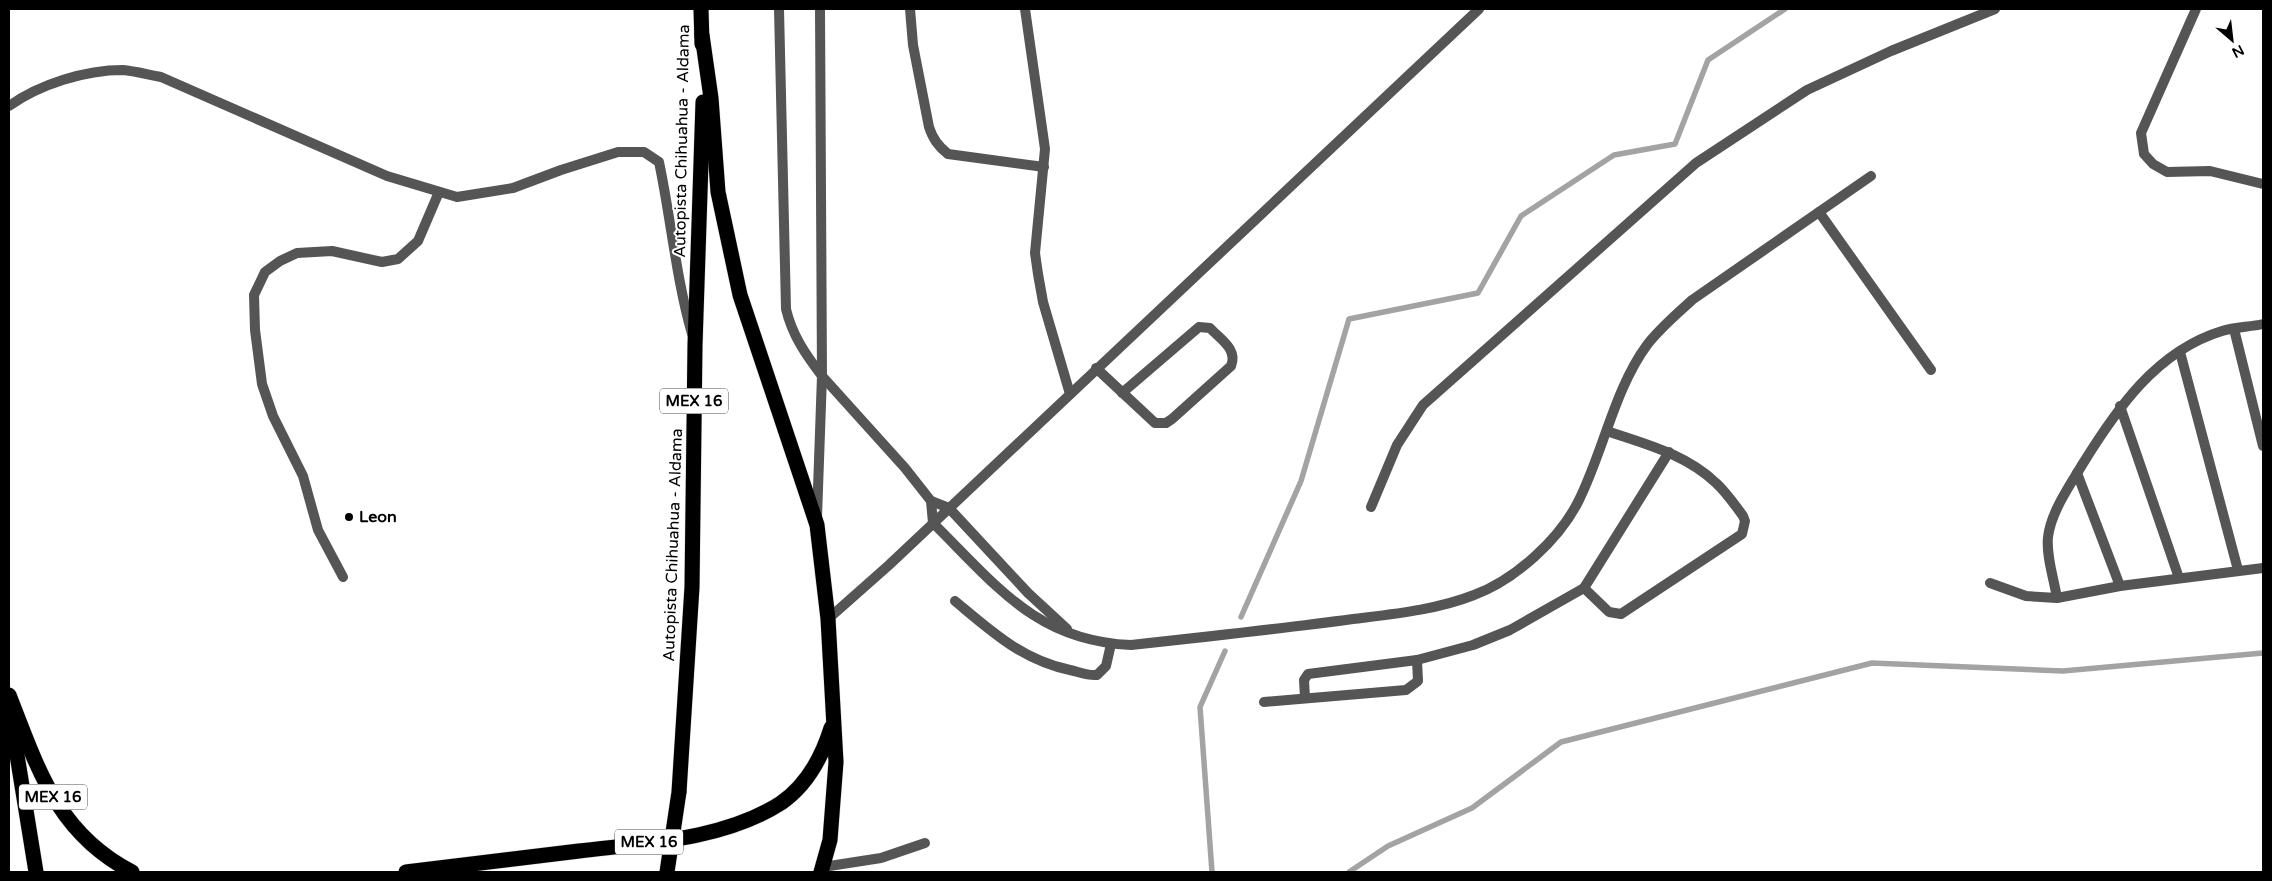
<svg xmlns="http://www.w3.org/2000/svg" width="2272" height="881" viewBox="0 0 2272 881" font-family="'Varela Round',sans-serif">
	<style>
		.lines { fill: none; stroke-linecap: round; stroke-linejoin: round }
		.stream { stroke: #a3a3a3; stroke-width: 5.5 }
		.highway-casing { stroke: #dbdbdb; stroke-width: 16 }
		.lane { stroke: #555; stroke-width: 10 }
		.street { stroke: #555; stroke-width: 10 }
		.highway { stroke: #000; stroke-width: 15 }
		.highway-bridge-casing { stroke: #dbdbdb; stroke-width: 16; stroke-linecap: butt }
		.highway-bridge { stroke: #000; stroke-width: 15 }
		.poi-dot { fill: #000; stroke: #fff; stroke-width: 2 }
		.labels { text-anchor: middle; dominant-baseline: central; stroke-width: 4; stroke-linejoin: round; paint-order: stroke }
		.shield { fill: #fff; stroke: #4c4c4c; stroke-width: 1 }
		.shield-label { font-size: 15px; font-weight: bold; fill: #000 }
		.street-label { font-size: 16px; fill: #000; stroke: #fff }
		.poi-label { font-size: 16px; font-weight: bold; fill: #000; stroke: #fff; text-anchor: start }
	</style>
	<rect width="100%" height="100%" fill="#fff"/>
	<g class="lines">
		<g class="stream">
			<polyline points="1241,617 1301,481 1349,319 1478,293 1521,216 1614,155 1675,144 1708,60 1785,9"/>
			<polyline points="1212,872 1200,707 1225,651"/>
			<polyline points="1349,872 1388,846 1472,808 1561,742 1872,663 2063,671 2263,653"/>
		</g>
		<g class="highway-casing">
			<g id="highway">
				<polyline points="701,9 702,44"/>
				<polyline points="702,35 711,98 718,192 740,295 817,525 828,619 836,762 830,840 821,872"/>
				<path d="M9,695C38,769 57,833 132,872"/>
				<polyline points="11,718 36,872"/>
				<polyline points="679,792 692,587 695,345 703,102"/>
				<path d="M406,872C464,865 521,858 579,851C645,843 724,840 781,803C807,785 822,757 831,728"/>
			</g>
		</g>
		<g class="lane">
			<path d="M779,9L786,309C792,335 806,355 822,376"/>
			<path d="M910,9L913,45L929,127C933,139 938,146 948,154L1044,167"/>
			<polyline points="1025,9 1045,149 1035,253 1038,274 1043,302 1070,394"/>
			<polyline points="2196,9 2141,133 2144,154 2153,164 2167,172 2210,171 2263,184"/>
			<path d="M9,106C40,84 85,70 123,70C135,71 149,75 161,77L387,176L457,197L513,188L561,170L618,152H644L659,162C671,219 676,278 692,334"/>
			<polyline points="1819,212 1931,370"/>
			<path d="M2263,324C2250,327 2235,327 2222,331C2156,351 2116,410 2082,465C2069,487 2051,512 2048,537C2046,556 2054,579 2057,598L2120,586L2263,568"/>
			<polyline points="2234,329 2263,446"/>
			<polyline points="2180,352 2238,570"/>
			<path d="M1096,368L1155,423H1166L1172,419L1231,366C1238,349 1220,339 1210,328L1199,327L1122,393"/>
			<polyline points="2120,406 2179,578"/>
			<polyline points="2077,473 2120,586"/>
			<polyline points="1371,507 1397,445 1423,405 1696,163 1807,90 1891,51 1995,9"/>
			<polyline points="343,577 318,530 303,476 273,416 262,384 255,330 254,295 265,272 280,261 297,253 332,251 382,262 398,259 418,241 439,192"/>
			<polyline points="1990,583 2026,596 2057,598"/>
			<polyline points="1584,588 1669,452"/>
			<path d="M955,601C991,631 1022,660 1070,670C1079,672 1088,676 1097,675L1106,666L1111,644"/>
			<polyline points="1305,698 1304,680 1308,674 1417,660"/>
			<path d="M1264,702L1406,690L1418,681L1417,660L1473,645L1510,630L1584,588L1609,612L1621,614L1742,534L1745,521L1743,516C1735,505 1726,492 1716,483C1686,454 1645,444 1607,431"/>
			<polyline points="823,867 881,858 925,843"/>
		</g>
		<g class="street">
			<polyline points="822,376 905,468 931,501 949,508 1028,593 1067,629"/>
			<path d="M931,501L933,523C996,585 1036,641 1131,645C1205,637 1279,629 1353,619C1393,614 1436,610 1474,595C1515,580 1560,539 1579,500C1603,452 1615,388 1647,345C1660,328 1677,314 1692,300L1871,176"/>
			<polyline points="817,517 822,376 820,9"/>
			<polyline points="828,619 889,565 1479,9"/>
		</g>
		<use href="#highway" class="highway"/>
		<g class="highway-bridge-casing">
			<polyline id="highway-bridge" points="667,872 679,792"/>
		</g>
		<use href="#highway-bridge" class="highway-bridge"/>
	</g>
	<circle class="poi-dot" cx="349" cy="517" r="5"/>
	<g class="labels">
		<g class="shield">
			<rect x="660" y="388.5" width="68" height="25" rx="4"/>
			<rect x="19" y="784.5" width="68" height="25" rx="4"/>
			<rect x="615" y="829.5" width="68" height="25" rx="4"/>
		</g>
		<g class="shield-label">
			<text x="694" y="401">MEX 16</text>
			<text x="53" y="797">MEX 16</text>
			<text x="649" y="842">MEX 16</text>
		</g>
		<g class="street-label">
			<text transform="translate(682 141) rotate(-89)">Autopista Chihuahua - Aldama</text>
			<text transform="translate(673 545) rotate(-88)">Autopista Chihuahua - Aldama</text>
		</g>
		<g class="poi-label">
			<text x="359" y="517">Leon</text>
		</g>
	</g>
	<rect width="2272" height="881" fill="none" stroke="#000000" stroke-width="20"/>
	<g transform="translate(2232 40) rotate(152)" stroke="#ffffff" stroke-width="4" paint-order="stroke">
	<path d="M0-4L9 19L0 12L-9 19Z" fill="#000000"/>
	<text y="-8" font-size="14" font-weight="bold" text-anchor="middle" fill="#000000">N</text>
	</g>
</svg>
